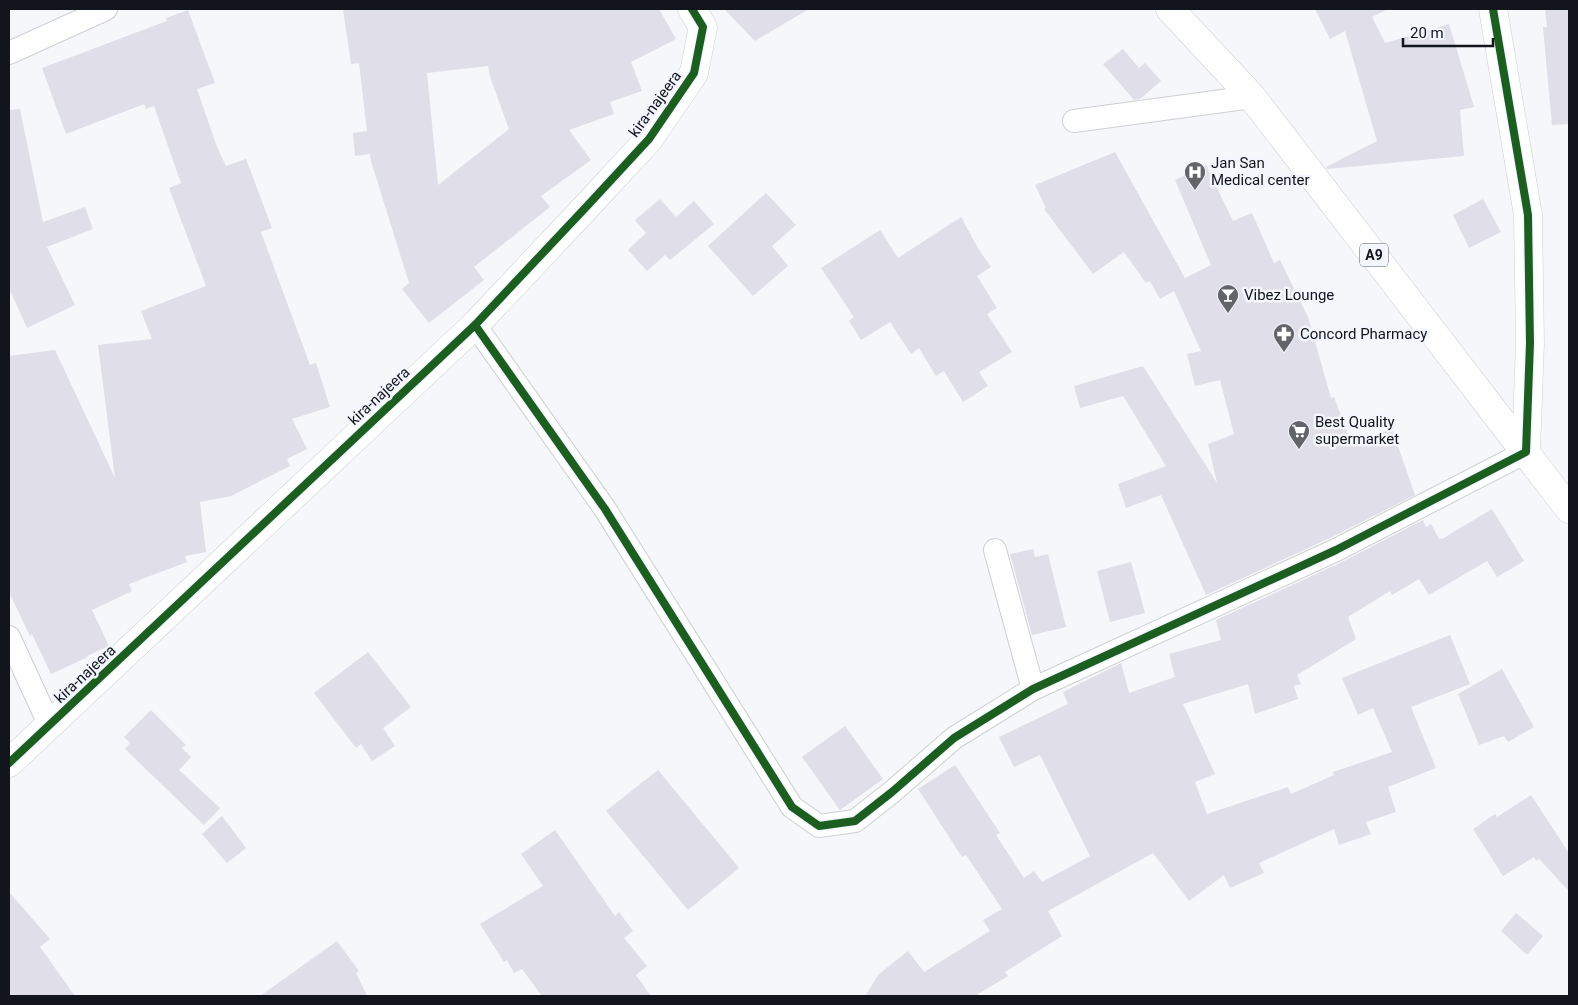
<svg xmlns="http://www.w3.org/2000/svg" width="1578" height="1005" viewBox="0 0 1578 1005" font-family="Roboto,sans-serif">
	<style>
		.building { fill: #dfdee9; fill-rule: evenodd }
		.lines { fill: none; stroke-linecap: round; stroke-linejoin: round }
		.minor-casing { stroke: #cdcfd4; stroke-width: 24 }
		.tertiary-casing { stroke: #cdcfd4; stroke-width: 29 }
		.primary-casing { stroke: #cdcfd4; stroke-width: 29 }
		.minor { stroke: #fefefe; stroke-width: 22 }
		.tertiary { stroke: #fefefe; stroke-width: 28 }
		.primary { stroke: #fefefe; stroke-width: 28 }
		.cycleway-casing { stroke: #f3f6fe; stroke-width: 11 }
		.cycleway { stroke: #1b5e20; stroke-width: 8 }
		.labels { text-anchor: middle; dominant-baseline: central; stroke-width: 5; stroke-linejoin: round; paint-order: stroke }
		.shield { fill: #f3f6fe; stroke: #56585f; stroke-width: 1 }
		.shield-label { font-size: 14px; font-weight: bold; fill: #12151b }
		.street-label { font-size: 15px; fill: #12151b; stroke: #f3f6fe }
		.poi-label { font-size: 15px; fill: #12151b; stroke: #f3f6fe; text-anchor: start }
	</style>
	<rect width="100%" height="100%" fill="#f6f7fb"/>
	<g class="building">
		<path d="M343,9H659L676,39L631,62L642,91L610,102L614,114L569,130L591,160L541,196L550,207L474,267L484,280L429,323L402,289L409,283L371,161L370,154L355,156L353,133L367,131L359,63L351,64ZM488,66L490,77L509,129L438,185L427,73Z"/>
		<polygon points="724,9 809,9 755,41"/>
		<polygon points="1315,9 1388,9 1372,17 1385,43 1449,24 1474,107 1460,110 1464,156 1327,169 1326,167 1377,141 1345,31 1330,39"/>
		<polygon points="1545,9 1569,9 1569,124 1552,125 1543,27 1547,27"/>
		<polygon points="188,10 215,83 197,89 217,147 226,166 246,159 272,228 261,232 310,365 316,363 330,407 292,419 307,449 287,459 290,466 231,496 200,502 206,552 185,556 187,562 129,584 132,591 92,610 109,646 87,656 88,657 51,674 32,634 30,636 9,592 9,356 55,350 115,478 98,345 152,339 141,311 206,286 169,188 181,183 154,106 146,109 144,104 66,134 42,68 167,21 166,18"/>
		<polygon points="1123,49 1139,68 1145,63 1161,81 1140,99 1134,100 1103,64"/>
		<polygon points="20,109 43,222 85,207 93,229 47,247 75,305 27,328 9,288 9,110"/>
		<polygon points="1115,152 1185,278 1211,265 1175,180 1206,165 1233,221 1252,213 1274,263 1280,260 1308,317 1331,398 1334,397 1351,442 1392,429 1415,495 1330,538 1206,595 1161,495 1126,508 1118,484 1166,466 1123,396 1080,408 1074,386 1143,366 1217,483 1208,444 1234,434 1220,380 1195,386 1187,354 1201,351 1174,291 1160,299 1150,281 1146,283 1124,252 1093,274 1044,209 1046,208 1035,185"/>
		<polygon points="766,193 796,225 772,246 788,266 753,296 708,246"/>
		<polygon points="660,199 676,217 694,201 714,224 670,260 665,255 647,271 628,250 646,233 635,220"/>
		<polygon points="1483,199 1501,232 1469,248 1453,215"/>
		<polygon points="961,217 979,250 991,267 977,276 997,308 987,314 1012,352 979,372 988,386 963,402 944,371 936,376 919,348 911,354 890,322 861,340 849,321 854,317 821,268 880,230 898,258"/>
		<polygon points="1492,509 1524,561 1497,577 1487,561 1429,595 1419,579 1392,595 1390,591 1348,617 1356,639 1297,675 1301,684 1294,686 1298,699 1255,714 1248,684 1183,704 1215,774 1195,782 1207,814 1288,787 1291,794 1334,775 1333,772 1392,752 1373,708 1358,715 1342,678 1450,635 1470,684 1411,707 1436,768 1388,787 1396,812 1366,822 1371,834 1339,845 1334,829 1259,863 1264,873 1230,888 1224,875 1189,901 1153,853 1048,911 1062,936 1005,972 1008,976 975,996 865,996 879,974 908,951 924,972 990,931 983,920 1002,909 966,855 962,857 918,789 955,765 1000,833 996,835 1024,878 1034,871 1042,882 1090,856 1040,755 1014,767 999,737 1068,704 1063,692 1121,663 1129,693 1175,677 1169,654 1221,640 1216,620 1342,562 1423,520 1426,527 1431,524 1439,539 1441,538 1442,539"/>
		<polygon points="1033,549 1035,557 1048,554 1066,627 1032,635 1010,554"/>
		<polygon points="1131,562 1145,613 1110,622 1097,571"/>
		<polygon points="368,652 411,707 383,728 395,746 372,761 361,744 356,748 314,693"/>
		<polygon points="1502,669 1534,727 1508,742 1504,736 1479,745 1458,694"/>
		<polygon points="151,710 186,745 182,748 191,757 179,770 220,808 204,825 125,749 130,743 124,737"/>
		<polygon points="845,726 883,779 840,810 802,757"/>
		<polygon points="658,770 739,868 688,910 606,811"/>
		<polygon points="1531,795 1569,853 1569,891 1539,859 1536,861 1534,857 1503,876 1473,829 1495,814 1497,817"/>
		<polygon points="222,816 246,848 227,863 202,834"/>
		<polygon points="555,830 615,916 619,912 633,931 624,938 647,966 636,975 651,996 542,996 522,969 514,973 507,960 504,962 480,924 543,886 521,854"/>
		<polygon points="9,892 50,939 40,947 75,996 9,996"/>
		<polygon points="1516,913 1543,936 1527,955 1501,931"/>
		<polygon points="337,941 359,971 356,973 367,996 260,996"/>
	</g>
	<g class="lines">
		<g class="minor-casing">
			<g id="minor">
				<polyline points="9,53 106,9"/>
				<polyline points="1074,121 1252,97"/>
				<polyline points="475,325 605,509 792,807 819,826 855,821 892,792 954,738 1033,689 1336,550 1526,452"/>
				<polyline points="995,550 1033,689"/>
				<polyline points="9,637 50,726"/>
			</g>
		</g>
		<g class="tertiary-casing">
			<g id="tertiary">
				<polyline points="1493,9 1528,215 1530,343 1526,452"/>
				<polyline points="9,763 475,325 588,205 649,139 694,73 703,27 692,9"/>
			</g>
		</g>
		<g class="primary-casing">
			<polyline id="primary" points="1170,9 1252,97 1569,509"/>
		</g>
		<use href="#minor" class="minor"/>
		<use href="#tertiary" class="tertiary"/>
		<use href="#primary" class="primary"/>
		<g class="cycleway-casing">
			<g id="cycleway">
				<polyline points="475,325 605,509 792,807 819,826 855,821 892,792 954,738 1033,689 1336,550 1526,452 1530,343 1528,215 1493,9"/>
				<polyline points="9,763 475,325 588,205 649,139 694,73 703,27 692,9"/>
			</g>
		</g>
		<use href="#cycleway" class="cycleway"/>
	</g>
	<defs>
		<g id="hospital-pin" transform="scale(1.125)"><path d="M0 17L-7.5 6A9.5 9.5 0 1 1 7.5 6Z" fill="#626469" stroke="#f3f6fe"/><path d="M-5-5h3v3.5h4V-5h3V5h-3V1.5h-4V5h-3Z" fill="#fff"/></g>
		<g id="bar-pin" transform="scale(1.125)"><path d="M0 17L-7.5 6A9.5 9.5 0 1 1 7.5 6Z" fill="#626469" stroke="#f3f6fe"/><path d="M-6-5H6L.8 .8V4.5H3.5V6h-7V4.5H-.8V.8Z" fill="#fff"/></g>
		<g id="pharmacy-pin" transform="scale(1.125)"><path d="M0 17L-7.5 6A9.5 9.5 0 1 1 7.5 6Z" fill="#626469" stroke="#f3f6fe"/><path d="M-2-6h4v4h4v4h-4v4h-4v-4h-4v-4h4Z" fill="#fff"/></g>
		<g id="supermarket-pin" transform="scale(1.125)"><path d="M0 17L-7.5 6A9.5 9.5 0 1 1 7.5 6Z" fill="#626469" stroke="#f3f6fe"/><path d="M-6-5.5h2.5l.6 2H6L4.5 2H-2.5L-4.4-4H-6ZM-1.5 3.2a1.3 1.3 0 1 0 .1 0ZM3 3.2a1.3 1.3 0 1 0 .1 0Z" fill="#fff"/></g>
	</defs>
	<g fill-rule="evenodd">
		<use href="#hospital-pin" x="1195" y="172"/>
		<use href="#bar-pin" x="1228" y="295"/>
		<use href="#pharmacy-pin" x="1284" y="334"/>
		<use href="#supermarket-pin" x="1299" y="431"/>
	</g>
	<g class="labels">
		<rect class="shield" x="1360" y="243.5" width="28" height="23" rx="4"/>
		<g class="shield-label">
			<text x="1374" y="255">A9</text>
		</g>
		<g class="street-label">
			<text transform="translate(655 104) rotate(-54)">kira-najeera</text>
			<text transform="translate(379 396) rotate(-43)">kira-najeera</text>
			<text transform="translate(85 674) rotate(-43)">kira-najeera</text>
		</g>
		<g class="poi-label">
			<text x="1211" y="163">Jan San<tspan x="1211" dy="17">Medical center</tspan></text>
			<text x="1244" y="295">Vibez Lounge</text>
			<text x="1300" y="334">Concord Pharmacy</text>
			<text x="1315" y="422">Best Quality<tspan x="1315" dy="17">supermarket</tspan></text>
		</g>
	</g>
	<rect width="1578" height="1005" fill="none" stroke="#12151b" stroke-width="20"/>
	<path d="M1403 38v8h90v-8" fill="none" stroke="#12151b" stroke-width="2.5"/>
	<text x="1410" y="38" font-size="15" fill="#12151b" stroke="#f3f6fe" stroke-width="4" paint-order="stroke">20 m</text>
</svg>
